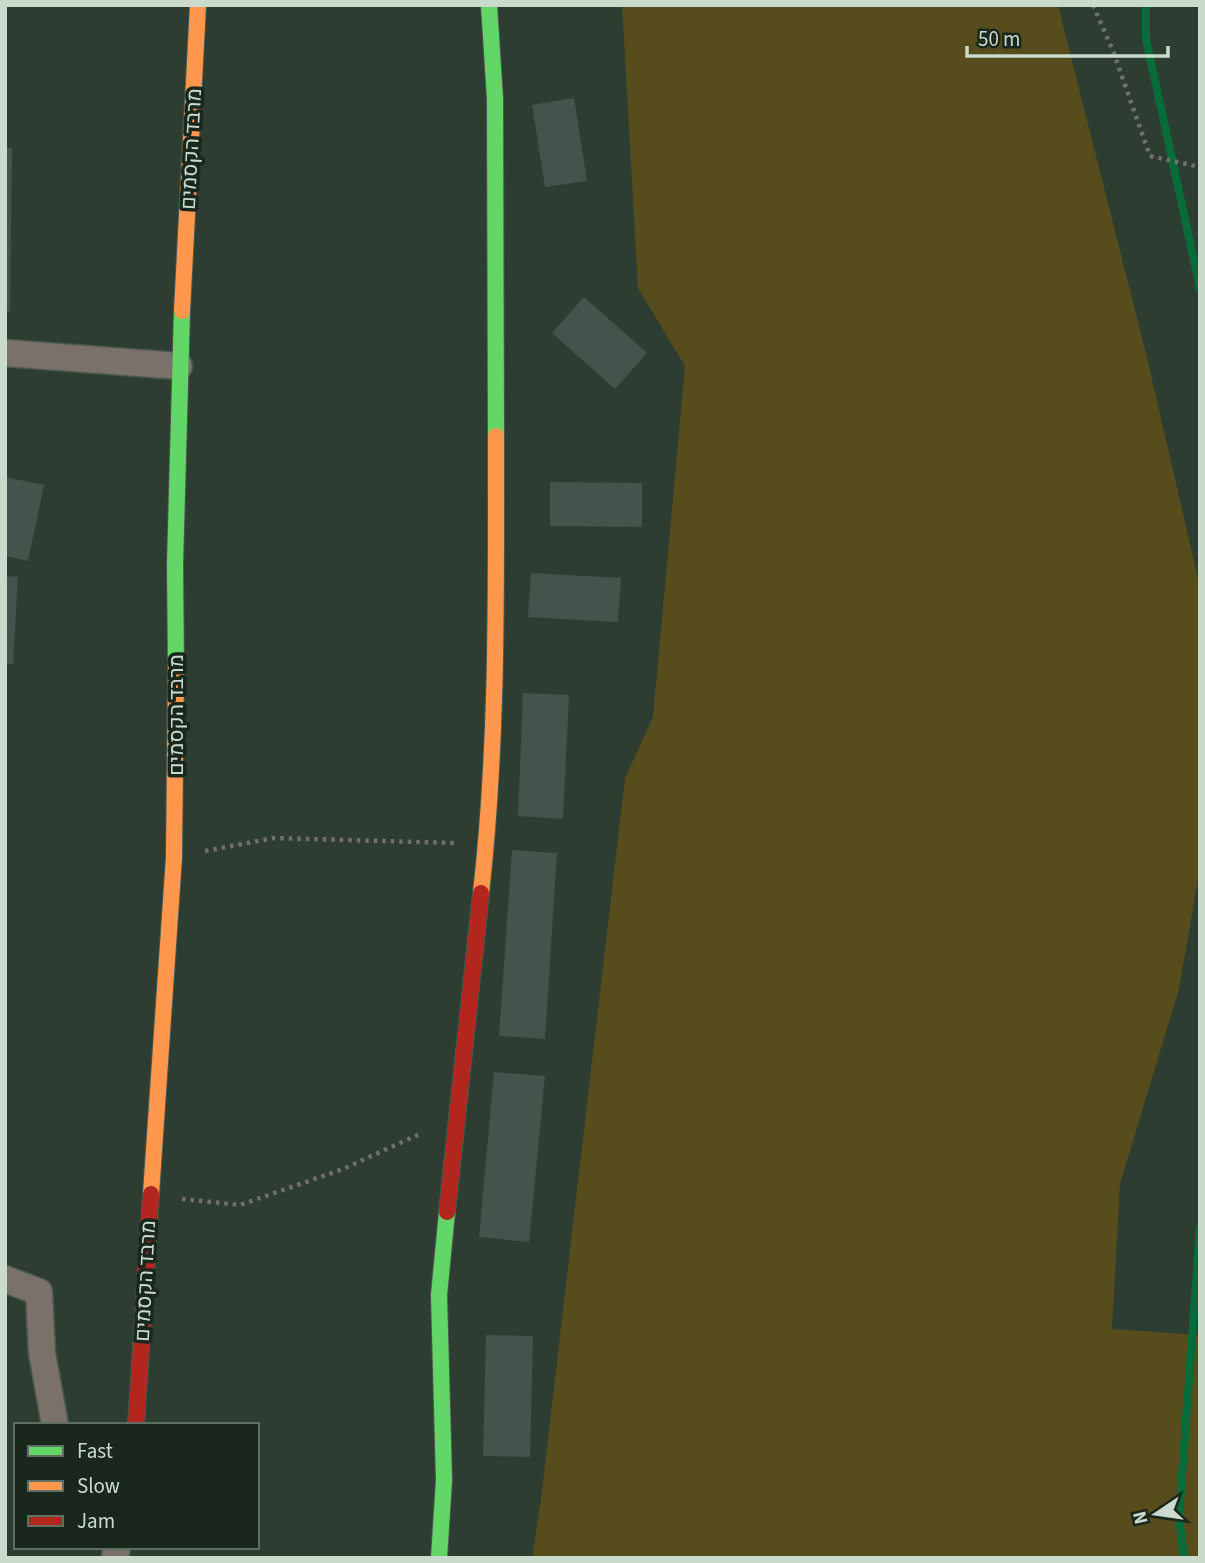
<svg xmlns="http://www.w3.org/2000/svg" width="1205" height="1563" viewBox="0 0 1205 1563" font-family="'Source Sans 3',Heebo,sans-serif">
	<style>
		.green { fill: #574c1c }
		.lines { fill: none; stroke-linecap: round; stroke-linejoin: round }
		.stream { stroke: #086c3a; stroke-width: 8 }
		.building { fill: #43544c }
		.street-casing { stroke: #4b584f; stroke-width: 29 }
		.fast-casing { stroke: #4b584f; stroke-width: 18 }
		.slow-casing { stroke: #4b584f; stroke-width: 18 }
		.jam-casing { stroke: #4b584f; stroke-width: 18 }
		.path { stroke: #717069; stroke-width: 4.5; stroke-dasharray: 3.5 5; stroke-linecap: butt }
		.street { stroke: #7a716b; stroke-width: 26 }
		.fast { stroke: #63d668; stroke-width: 16 }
		.slow { stroke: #ff974d; stroke-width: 16 }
		.jam { stroke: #b3261e; stroke-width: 16 }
		.labels { text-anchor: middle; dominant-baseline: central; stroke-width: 7; stroke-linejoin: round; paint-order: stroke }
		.street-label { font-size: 21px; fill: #cadbce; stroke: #1a271d }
	</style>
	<rect width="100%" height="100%" fill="#2d3d32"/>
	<polygon class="green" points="622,5 1058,5 1147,358 1200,587 1200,868 1179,989 1120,1184 1112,1329 1200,1335 1200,1558 532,1558 541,1499 625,778 653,717 685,366 638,288"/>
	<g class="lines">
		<g class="stream">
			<polyline points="1146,5 1146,39 1200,288"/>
			<polyline points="1184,1558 1179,1517 1200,1228"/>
		</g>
	</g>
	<g class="building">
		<polygon points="574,98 587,181 545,187 532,105"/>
		<polygon points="5,148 12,148 10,312 5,311"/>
		<polygon points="584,297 647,353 615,389 552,333"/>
		<polygon points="5,477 44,485 28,561 5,556"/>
		<polygon points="550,482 642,483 642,527 550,526"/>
		<polygon points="531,573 621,578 618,622 528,617"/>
		<polygon points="5,576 18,577 13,664 5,664"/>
		<polygon points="523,693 569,695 563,819 518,816"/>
		<polygon points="512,850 557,853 545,1039 499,1036"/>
		<polygon points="494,1072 545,1076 529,1242 479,1237"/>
		<polygon points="486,1335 533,1336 530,1457 483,1456"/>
	</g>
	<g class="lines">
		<g class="street-casing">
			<g id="street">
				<polyline points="5,353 179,366"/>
				<polyline points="5,1279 39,1292 42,1353 55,1425"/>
				<polyline points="115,1558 117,1547"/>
			</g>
		</g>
		<g class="fast-casing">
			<g id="fast">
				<polyline points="489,5 495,99 496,436"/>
				<polyline points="176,667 175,565 182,311"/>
				<polyline points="439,1558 444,1480 439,1295 447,1212"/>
			</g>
		</g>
		<g class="slow-casing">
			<g id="slow">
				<polyline points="182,311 198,5"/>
				<path d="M481,893C498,742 496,588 496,436"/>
				<polyline points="151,1194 174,857 176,667"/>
			</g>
		</g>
		<g class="jam-casing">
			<g id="jam">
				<polyline points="447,1212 481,893"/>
				<polyline points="136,1425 151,1194"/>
			</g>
		</g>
		<g class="path">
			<polyline points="1093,5 1113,51 1150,156 1200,167"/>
			<polyline points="205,851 274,838 454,843"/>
			<polyline points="182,1199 240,1205 343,1169 422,1133"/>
		</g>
		<use href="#street" class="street"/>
		<use href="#fast" class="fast"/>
		<use href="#slow" class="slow"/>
		<use href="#jam" class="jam"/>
	</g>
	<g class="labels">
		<g class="street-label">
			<text transform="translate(191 149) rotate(-87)">מרבד הקסמים</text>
			<text transform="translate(176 715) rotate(-90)">מרבד הקסמים</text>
			<text transform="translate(145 1281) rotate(-87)">מרבד הקסמים</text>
		</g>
	</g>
	<rect width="1205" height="1563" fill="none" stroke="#cadbce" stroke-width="14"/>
	<rect x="14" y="1423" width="245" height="126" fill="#1a271d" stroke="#606f64" stroke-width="2"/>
	<rect x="28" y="1446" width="35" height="10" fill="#63d668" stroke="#606f64" stroke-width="2"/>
	<text x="77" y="1458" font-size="21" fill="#cadbce">Fast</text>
	<rect x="28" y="1481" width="35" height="10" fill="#ff974d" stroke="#606f64" stroke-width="2"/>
	<text x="77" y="1493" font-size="21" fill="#cadbce">Slow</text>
	<rect x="28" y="1516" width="35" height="10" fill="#b3261e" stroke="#606f64" stroke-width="2"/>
	<text x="77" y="1528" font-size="21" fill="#cadbce">Jam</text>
	<g transform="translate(1156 1514) rotate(257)" stroke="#1a271d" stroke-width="5" paint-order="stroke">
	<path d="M0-5L12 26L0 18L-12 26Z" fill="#cadbce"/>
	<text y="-10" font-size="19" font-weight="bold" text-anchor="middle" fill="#cadbce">N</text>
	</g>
	<path d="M967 46v10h201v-10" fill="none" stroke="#cadbce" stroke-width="3.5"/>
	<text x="978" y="46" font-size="21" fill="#cadbce" stroke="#1a271d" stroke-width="5" paint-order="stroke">50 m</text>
</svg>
